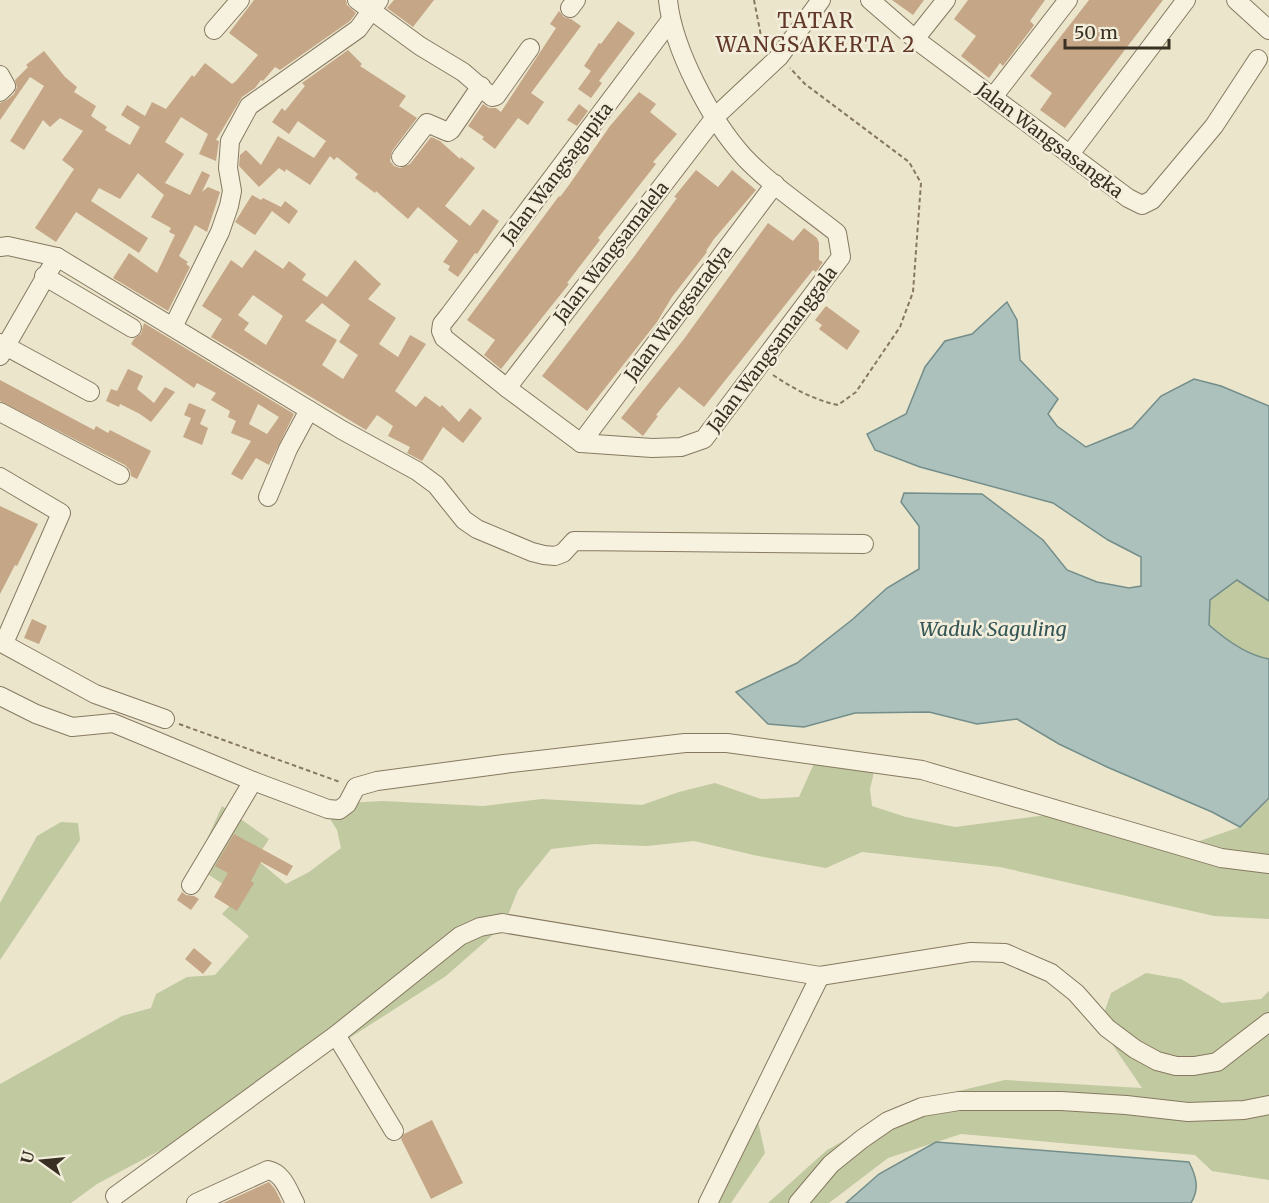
<svg xmlns="http://www.w3.org/2000/svg" width="1269" height="1203" viewBox="0 0 1269 1203" font-family="Merriweather,serif">
	<style>
		.green { fill: #c0c9a0 }
		.water { fill: #acc0bc; stroke: #738e8a; stroke-width: 1.5 }
		.building { fill: #c5a686; fill-rule: evenodd }
		.lines { fill: none; stroke-linecap: round; stroke-linejoin: round }
		.minor-casing { stroke: #877961; stroke-width: 20 }
		.path { stroke: #877961; stroke-width: 2; stroke-dasharray: 4.5 3; stroke-linecap: butt }
		.minor { stroke: #f6f2df; stroke-width: 18 }
		.labels { text-anchor: middle; dominant-baseline: central; stroke-width: 5; stroke-linejoin: round; paint-order: stroke }
		.street-label { font-size: 18px; fill: #393023; stroke: #f3eedb }
		.water-label { font-size: 20px; font-style: italic; fill: #345657; stroke: #f3eedb }
		.quarter-label { font-size: 21px; letter-spacing: 1.5px; fill: #613827; stroke: #f3eedb }
	</style>
	<rect width="100%" height="100%" fill="#ebe5cc"/>
	<g class="green">
		<path d="M1237,580L1269,601V659C1246,655 1226,640 1209,625L1210,600Z"/>
		<polygon points="816,759 875,768 870,789 872,806 906,817 955,827 1055,814 1185,846 1240,827 1269,798 1269,919 1214,916 1000,867 862,852 826,868 758,856 694,841 647,846 595,844 551,849 518,890 504,925 446,976 247,1104 97,1184 71,1203 0,1203 0,1084 122,1016 151,1008 156,994 187,977 215,975 249,936 222,914 240,895 195,866 222,806 269,839 256,859 286,884 309,872 341,848 337,830 329,817 346,803 382,801 483,806 542,799 642,805 679,792 715,783 761,799 799,797"/>
		<polygon points="61,822 78,823 80,840 0,960 0,903 37,836"/>
		<polygon points="1146,973 1181,979 1222,1003 1261,999 1269,991 1269,1180 1212,1171 1195,1155 961,1134 888,1158 829,1203 768,1203 827,1150 912,1102 1005,1080 1142,1088 1114,1047 1103,1016 1111,993"/>
		<polygon points="753,1099 765,1153 731,1203 699,1203 731,1132"/>
	</g>
	<g class="water">
		<path d="M1007,302L1017,320L1020,360L1058,399L1048,414L1057,426L1086,447L1132,428L1161,396L1194,379L1221,386L1269,406V601L1237,580L1210,600L1209,625C1226,640 1246,655 1269,659V798L1240,827L1212,812L1107,767L1059,744L1017,719L977,724L929,712L855,713L804,727L768,724L736,692L797,663L853,619L887,588L919,569V526L901,502L904,493L982,494L1043,540L1067,570L1097,582L1129,588L1141,586V557L1108,540L1053,503L920,467L875,450L867,434L906,414L925,367L945,341L972,334Z"/>
		<path d="M936,1142L1189,1162C1196,1176 1200,1188 1191,1203H846L879,1174Z"/>
	</g>
	<g class="building">
		<polygon points="254,0 346,0 347,5 356,13 350,21 280,70 275,67 263,81 261,80 255,88 242,97 216,140 219,141 216,161 199,154 208,134 181,117 165,142 184,154 165,183 190,195 202,171 210,175 202,192 208,187 220,192 207,232 195,225 179,256 188,262 186,264 190,267 168,311 113,278 129,253 157,273 175,235 169,232 171,228 151,217 164,195 138,173 120,199 99,188 91,201 148,238 139,253 76,212 56,242 35,228 74,169 62,160 83,131 60,118 50,127 43,120 24,150 10,141 44,86 30,77 0,120 0,103 7,100 14,94 17,87 15,80 28,67 26,65 44,51 65,77 77,87 74,92 96,106 91,116 107,127 105,130 130,145 140,127 121,115 127,105 145,116 152,102 166,109 192,75 194,77 205,63 232,84 236,81 258,55 229,33"/>
		<polygon points="394,0 434,0 413,27 387,8"/>
		<polygon points="892,0 924,0 913,15"/>
		<polygon points="968,0 1045,0 1030,21 1034,25 1032,28 1003,66 1000,63 989,78 961,56 976,36 954,19"/>
		<polygon points="1089,0 1163,0 1065,128 1040,110 1052,93 1030,76"/>
		<polygon points="559,11 564,17 571,19 581,26 531,93 544,102 528,125 518,118 495,149 482,139 484,137 468,126 483,104 489,108 496,108 501,112 556,28 550,24"/>
		<polygon points="618,21 635,33 599,81 602,83 591,98 578,89 591,71 584,66 599,43 601,44"/>
		<polygon points="348,50 362,64 360,66 406,96 399,106 417,118 392,151 390,161 394,166 400,168 410,164 431,137 440,141 460,159 461,157 475,168 445,206 470,226 483,209 499,221 477,254 475,253 458,277 448,270 450,266 443,262 458,241 418,207 408,219 376,191 375,193 355,178 358,174 337,157 334,160 330,156 310,185 286,169 285,172 279,168 259,187 239,166 240,155 246,150 261,165 278,136 314,158 326,141 298,121 289,134 272,122 282,108 285,111 305,86 302,83"/>
		<polygon points="639,92 656,104 650,112 677,134 653,162 656,164 598,238 600,240 567,283 569,284 501,369 484,355 495,340 467,320 559,196 560,197 569,185 610,126"/>
		<polygon points="579,104 588,111 577,126 567,120"/>
		<polygon points="696,170 718,187 732,170 756,190 714,239 706,251 707,252 672,297 657,322 587,411 542,376 633,258 677,198 674,197"/>
		<polygon points="252,195 261,200 263,198 281,207 285,201 298,211 289,224 272,211 255,235 235,222"/>
		<polygon points="768,223 793,241 804,228 817,238 819,243 819,260 823,262 816,272 813,270 704,407 679,387 656,415 658,416 643,436 621,418 684,339"/>
		<path d="M255,250L283,269L289,261L306,274L302,280L327,297L355,260L381,284L368,299L396,318L379,344L398,357L410,335L426,344L395,391L416,407L425,396L440,407L442,405L459,422L470,408L482,418L463,443L443,427L422,461L407,453L410,447L388,436L393,426L377,415L366,430L211,337L222,319L202,306L231,260L242,268ZM253,295L283,316L266,345L244,330L249,323L238,315ZM323,302L322,303L350,325L339,342L358,355L343,379L322,365L337,340L305,321Z"/>
		<polygon points="826,306 860,331 847,350 819,329 822,325 815,320"/>
		<path d="M144,323L294,414L269,465L256,458L242,480L231,474L251,441L231,433L236,421L228,417L230,411L211,400L216,393L197,383L194,388L131,344L134,339L141,334ZM258,404L279,417L267,434L249,424Z"/>
		<polygon points="128,369 143,376 137,389 154,403 165,387 175,392 151,422 140,414 120,404 119,407 106,401 111,389 117,391"/>
		<polygon points="0,380 94,430 96,426 108,433 110,430 151,451 137,479 131,476 130,470 125,465 0,401"/>
		<polygon points="189,403 206,410 200,424 208,428 202,445 183,437 191,418 184,415"/>
		<polygon points="0,506 38,524 17,566 15,565 0,594"/>
		<polygon points="32,619 47,626 39,644 24,638"/>
		<polygon points="234,834 293,866 287,876 261,862 251,881 254,883 237,911 214,897 228,873 215,866"/>
		<polygon points="182,892 186,895 194,896 199,899 191,910 177,900"/>
		<polygon points="194,948 212,963 203,974 185,959"/>
		<polygon points="432,1120 463,1183 431,1199 401,1139 404,1134"/>
		<polygon points="269,1182 275,1189 282,1203 223,1203"/>
	</g>
	<g class="lines">
		<g class="minor-casing">
			<g id="minor">
				<polyline points="357,0 420,46 463,72 492,97 496,96 530,48"/>
				<polyline points="870,0 915,39 1128,198 1142,205 1152,200 1214,126 1258,59"/>
				<polyline points="1236,0 1269,30"/>
				<polyline points="570,8 576,0"/>
				<polyline points="214,30 240,0"/>
				<polyline points="915,39 946,0"/>
				<polyline points="0,75 6,86 0,92"/>
				<polyline points="993,97 1068,0"/>
				<polyline points="1070,154 1186,0"/>
				<polyline points="401,157 427,123 448,132 451,130 481,86"/>
				<polyline points="0,247 8,246 57,257 342,430 417,471 436,485 464,520 477,529 532,552 544,555 555,556 563,553 574,541 864,544"/>
				<polyline points="44,276 132,328"/>
				<polyline points="173,327 220,232 229,206 232,191 228,168 230,141 249,106 358,29 379,0"/>
				<polyline points="0,343 90,392"/>
				<polyline points="0,356 57,257"/>
				<polyline points="507,388 716,116 779,57 821,0"/>
				<polyline points="0,412 120,475"/>
				<path d="M581,443L652,448L681,447L704,439L841,257L837,233C807,209 772,186 745,158C711,121 673,49 668,0"/>
				<polyline points="581,443 507,388 444,338 441,331 442,324 450,314 670,21"/>
				<polyline points="581,443 775,184"/>
				<polyline points="0,477 61,513 4,643"/>
				<polyline points="268,497 288,449 309,410"/>
				<polyline points="0,642 95,694 165,719"/>
				<polyline points="0,696 36,714 72,727 113,723 253,781 328,809 339,810 347,804 356,787 377,781 504,764 685,743 727,743 922,770 1221,858 1269,864"/>
				<polyline points="191,885 253,781"/>
				<polyline points="336,1035 394,1131"/>
				<polyline points="115,1196 336,1035 460,936 480,927 502,923 820,976 971,952 1005,953 1051,973 1076,993 1107,1028 1135,1049 1157,1061 1176,1066 1194,1066 1217,1062 1269,1022"/>
				<path d="M196,1203L268,1170C283,1173 288,1190 295,1203"/>
				<polyline points="708,1203 820,976"/>
				<polyline points="798,1203 831,1164 862,1139 888,1121 922,1107 959,1101 1061,1101 1126,1105 1188,1112 1244,1110 1269,1105"/>
			</g>
		</g>
		<g class="path">
			<polyline points="754,0 762,41 767,45"/>
			<path d="M773,375C794,389 814,400 838,405L856,392L900,327L913,292L921,183L909,162L805,84L790,68"/>
			<polyline points="179,724 340,782"/>
		</g>
		<use href="#minor" class="minor"/>
	</g>
	<g class="labels">
		<g class="street-label">
			<text transform="translate(1050 140) rotate(37)">Jalan Wangsasangka</text>
			<text transform="translate(557 173) rotate(-53)">Jalan Wangsagupita</text>
			<text transform="translate(611 252) rotate(-52)">Jalan Wangsamalela</text>
			<text transform="translate(678 313) rotate(-53)">Jalan Wangsaradya</text>
			<text transform="translate(772 349) rotate(-53)">Jalan Wangsamanggala</text>
		</g>
		<g class="water-label">
			<text x="993" y="628">Waduk Saguling</text>
		</g>
		<g class="quarter-label">
			<text x="816" y="20">TATAR<tspan x="816" dy="24">WANGSAKERTA 2</tspan></text>
		</g>
	</g>
	<g transform="translate(42 1161) rotate(285)" stroke="#f3eedb" stroke-width="4.5" paint-order="stroke">
	<path d="M0-4.5L10 22L0 15L-10 22Z" fill="#393023"/>
	<text y="-9" font-size="16" font-weight="bold" text-anchor="middle" fill="#393023">U</text>
	</g>
	<path d="M1065 39v9h104v-9" fill="none" stroke="#393023" stroke-width="3"/>
	<text x="1074" y="39" font-size="18" fill="#393023" stroke="#f3eedb" stroke-width="4.5" paint-order="stroke">50 m</text>
</svg>
